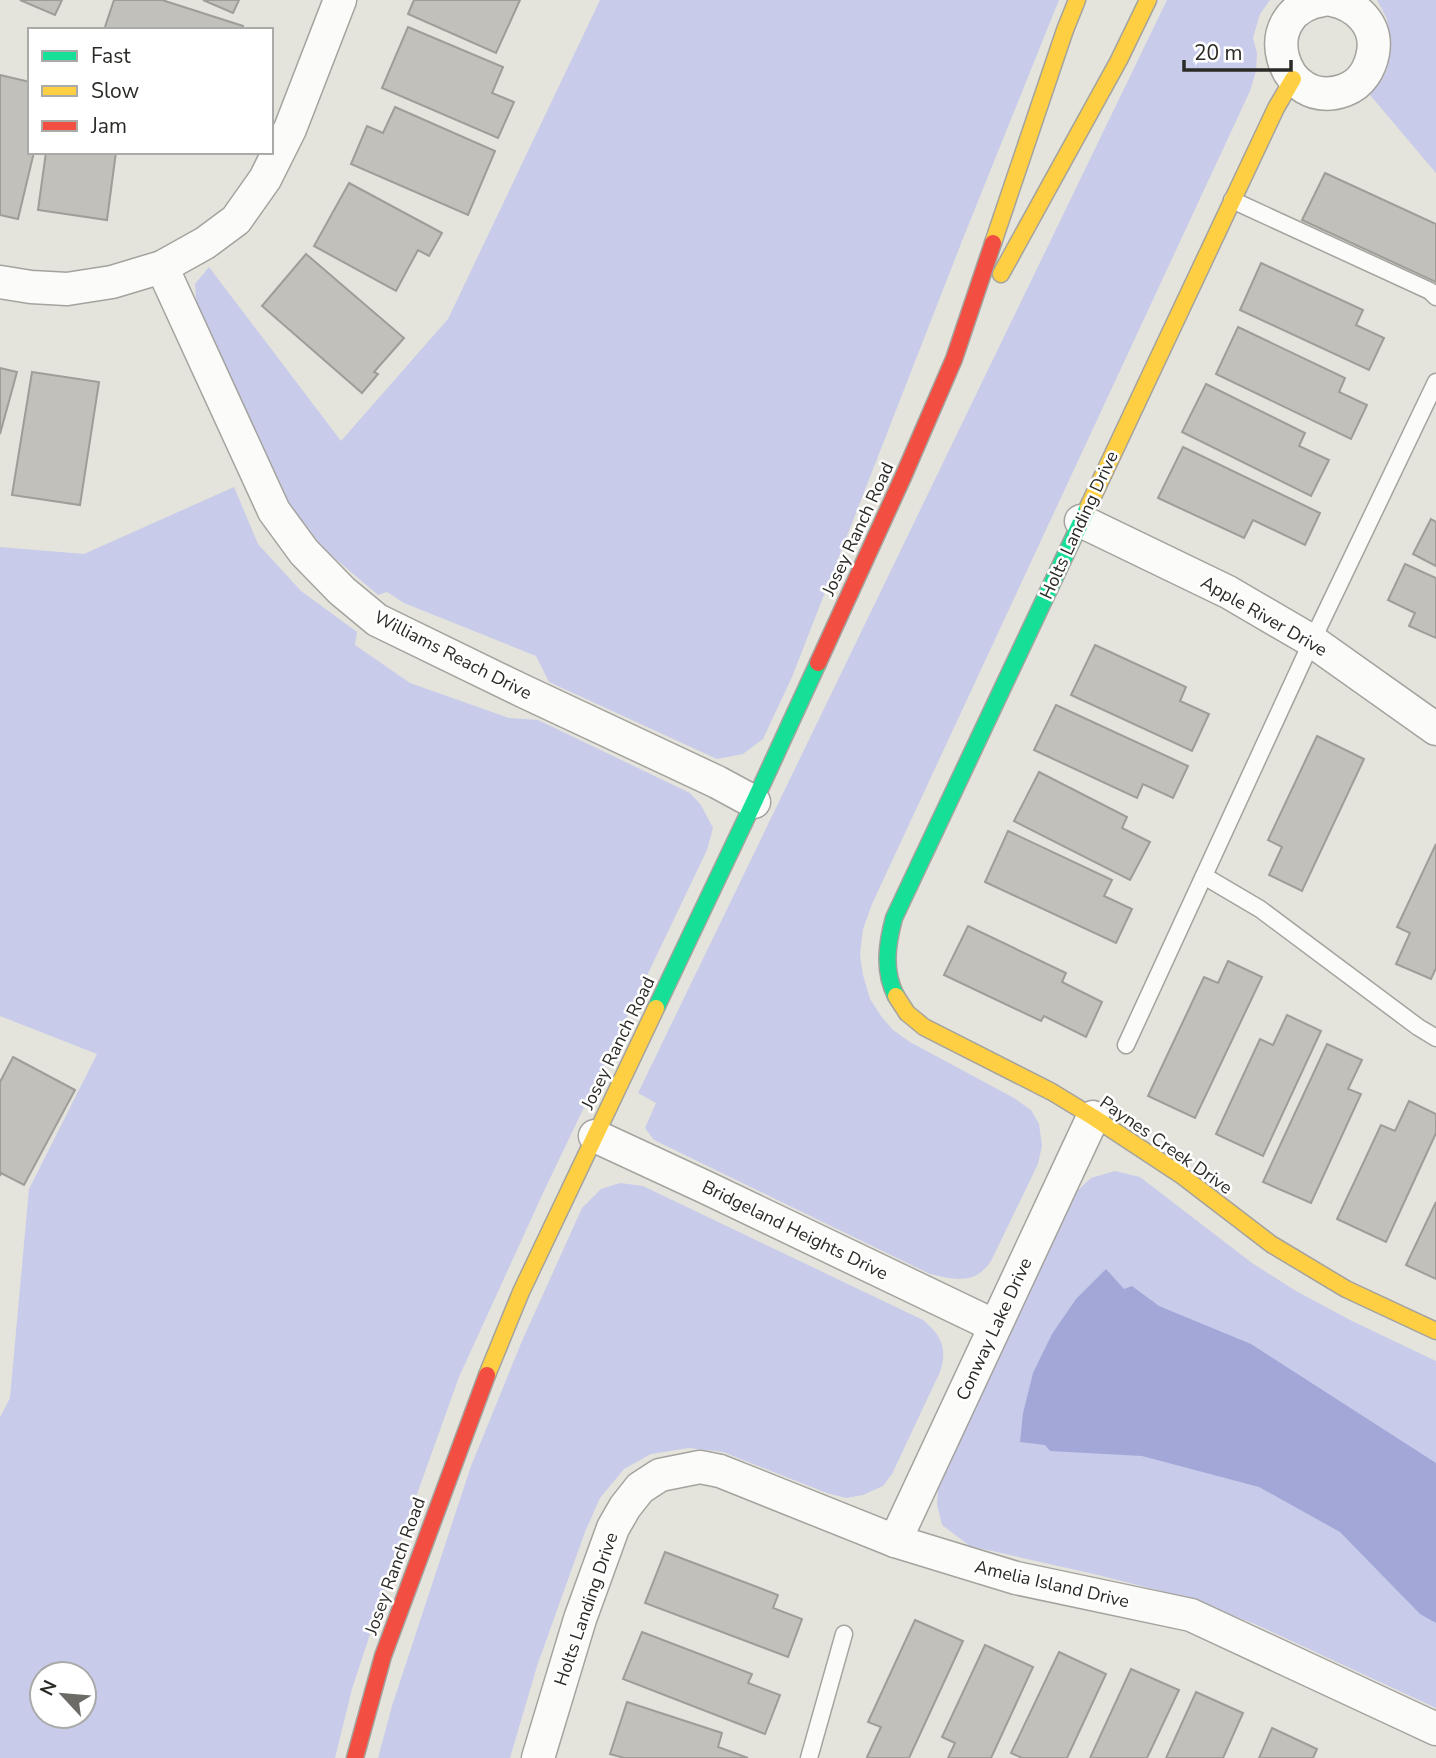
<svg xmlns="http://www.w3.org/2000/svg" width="1436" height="1758" viewBox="0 0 1436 1758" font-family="'Nunito Sans',sans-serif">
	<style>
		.green { fill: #c8ccea; fill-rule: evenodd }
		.water { fill: #a2a7d8 }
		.building { fill: #c1c0bb; stroke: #9e9d98; stroke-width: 2 }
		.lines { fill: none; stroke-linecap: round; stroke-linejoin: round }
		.lane-casing { stroke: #a4a39e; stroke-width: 19 }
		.street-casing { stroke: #a4a39e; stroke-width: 35 }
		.fast-casing { stroke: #a4a39e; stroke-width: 19 }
		.slow-casing { stroke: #a4a39e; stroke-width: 19 }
		.jam-casing { stroke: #a4a39e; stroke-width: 19 }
		.lane { stroke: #fbfbfa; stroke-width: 16 }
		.street { stroke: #fbfbfa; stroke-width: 32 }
		.fast { stroke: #16e098; stroke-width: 16 }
		.slow { stroke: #ffcf43; stroke-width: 16 }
		.jam { stroke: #f24e42; stroke-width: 16 }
		.labels { text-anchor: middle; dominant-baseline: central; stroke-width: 5; stroke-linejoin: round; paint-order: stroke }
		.street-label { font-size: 18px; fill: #2b2a26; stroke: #fff }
	</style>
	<rect width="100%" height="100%" fill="#e4e3dc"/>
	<g class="green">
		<polygon points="600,0 1059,0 962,241 792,677 763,739 743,754 717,759 549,682 536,656 404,603 387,592 378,595 324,549 288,503 258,448 197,313 195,284 209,267 341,441 448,319"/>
		<path d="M1167,0H1270L1260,14L1253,38L1257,53L1256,71L1250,91L872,904L863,929L860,955L863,975L870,999L881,1016L893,1030L910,1042L1014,1098L1031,1110L1039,1124L1042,1146L1038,1164L991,1261C975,1285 955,1280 930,1274L654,1140L645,1128L656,1103L638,1093Z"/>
		<polygon points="1377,0 1436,0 1436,173 1370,95 1386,72 1390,46 1387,19"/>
		<path d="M234,487L258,544L301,591L357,632L355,645L410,683L509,718L538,720L690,793L701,805L713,828L707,850L544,1191L459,1377L407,1522L352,1689L335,1758H0V1417L10,1398L29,1189L97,1054L0,1016V547L84,554ZM42,1674H84V1716H42Z"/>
		<polygon points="1115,1171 1140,1177 1252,1263 1296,1291 1352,1321 1436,1361 1436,1708 1255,1624 1181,1596 1094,1574 970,1546 942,1525 937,1504 939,1477 1074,1194 1091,1178"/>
		<path d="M620,1183L643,1186L923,1320C941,1335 948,1348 940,1372L892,1474L883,1486L863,1495L846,1498L827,1493L723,1452L689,1448L651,1454L624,1469L600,1498L585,1532L537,1666L510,1758H378L392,1706L471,1466L522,1341L582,1208L601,1189Z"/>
	</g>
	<polygon class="water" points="1106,1269 1124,1289 1132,1286 1159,1306 1251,1344 1436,1463 1436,1623 1420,1614 1340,1532 1259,1487 1142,1456 1050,1451 1045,1445 1020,1442 1023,1413 1033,1373 1052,1334 1076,1299"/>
	<g class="building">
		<polygon points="20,0 62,0 55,15"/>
		<polygon points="114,0 162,0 243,26 242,30 104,30"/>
		<polygon points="203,0 239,0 233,13"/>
		<polygon points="414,0 520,0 496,53 408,14"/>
		<polygon points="408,27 503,67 492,93 514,102 498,138 382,88"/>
		<polygon points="0,75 30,82 30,152 34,152 18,219 0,215"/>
		<polygon points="395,107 495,151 468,215 351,164 367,126 383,133"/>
		<polygon points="46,152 116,152 107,220 38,210"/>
		<polygon points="1325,173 1436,224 1436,282 1302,220"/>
		<polygon points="349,183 442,233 429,256 418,250 396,291 314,246"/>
		<polygon points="306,254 404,338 374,372 378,374 362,393 262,306"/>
		<polygon points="1261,263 1363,310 1356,325 1384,338 1369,370 1240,310"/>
		<polygon points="1238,327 1345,378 1339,392 1367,405 1351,439 1216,374"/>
		<polygon points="0,368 17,372 0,434"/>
		<polygon points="32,372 99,382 80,505 12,495"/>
		<polygon points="1206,384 1305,433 1299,446 1329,460 1311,496 1182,432"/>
		<polygon points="1183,447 1320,513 1305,545 1253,520 1244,538 1158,498"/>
		<polygon points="1431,519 1436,522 1436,566 1413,554"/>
		<polygon points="1405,564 1436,578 1436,638 1409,626 1415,613 1388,600"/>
		<polygon points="1095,645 1186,687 1180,701 1209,714 1192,751 1071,695"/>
		<polygon points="1056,705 1188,766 1173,798 1143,784 1137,798 1034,750"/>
		<polygon points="1317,736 1364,759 1302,891 1269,875 1282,847 1268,840"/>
		<polygon points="1039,772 1127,817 1122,828 1150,842 1130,880 1014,821"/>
		<polygon points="1008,831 1112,880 1104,896 1132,909 1116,943 985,882"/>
		<polygon points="1436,844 1436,968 1431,979 1396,964 1410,933 1397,927"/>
		<polygon points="968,926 1066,973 1062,982 1102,1002 1086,1037 1044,1016 1041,1021 944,975"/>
		<polygon points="1228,961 1262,977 1195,1118 1148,1096 1204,977 1218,983"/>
		<polygon points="1287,1015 1321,1031 1263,1156 1216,1134 1260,1039 1273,1045"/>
		<polygon points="1327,1044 1362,1060 1348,1089 1361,1094 1311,1203 1263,1182"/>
		<polygon points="13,1057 75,1090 24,1185 1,1173 0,1176 0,1082"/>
		<polygon points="1409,1101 1436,1114 1436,1133 1386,1242 1337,1219 1381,1125 1395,1131"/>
		<polygon points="1436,1202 1436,1279 1406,1265"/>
		<polygon points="665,1552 778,1595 773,1608 802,1619 788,1657 645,1603"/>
		<polygon points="915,1620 963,1641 909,1758 869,1758 867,1757 881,1727 868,1722"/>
		<polygon points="642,1632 752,1674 748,1683 780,1695 765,1734 623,1679"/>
		<polygon points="985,1645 1033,1667 991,1758 948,1758 955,1743 942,1737"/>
		<polygon points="1059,1652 1106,1674 1067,1758 1022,1758 1011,1753"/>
		<polygon points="1131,1669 1179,1690 1147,1758 1090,1758"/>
		<polygon points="1196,1692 1243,1713 1223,1758 1166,1758"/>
		<polygon points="627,1702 722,1733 718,1747 748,1758 624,1758 610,1754"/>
		<polygon points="1272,1728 1317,1749 1313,1758 1259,1758"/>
	</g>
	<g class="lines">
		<g class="lane-casing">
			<g id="lane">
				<polyline points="1232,200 1430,291 1436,297"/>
				<polyline points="1204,876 1260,909 1418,1027 1436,1038"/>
				<polyline points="1126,1045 1312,641 1436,382"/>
				<polyline points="809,1758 844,1634"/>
			</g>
		</g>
		<g class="street-casing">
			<g id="street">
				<path d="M1324,0C1251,10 1281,114 1345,90C1361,84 1370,69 1373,53C1378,25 1357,5 1332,0"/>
				<polyline points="162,267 274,511 304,552 342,591 377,620 523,691 717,782 754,802"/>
				<polyline points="0,282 31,287 67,289 112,282 162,267 205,243 236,220 265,179 290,129 340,0"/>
				<polyline points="1081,521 1228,592 1312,641 1436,729"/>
				<polyline points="595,1136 705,1187 995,1326"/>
				<polyline points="895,1541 1093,1117"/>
				<polyline points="538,1758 580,1619 613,1528 625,1507 640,1488 660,1475 700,1467 720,1471 895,1541 1016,1578 1191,1615 1436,1729"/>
			</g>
		</g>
		<g class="fast-casing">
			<g id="fast">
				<path d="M896,996C883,971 887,944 894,918L1088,507"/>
				<polyline points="656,1008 754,802 818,663"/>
			</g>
		</g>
		<g class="slow-casing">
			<g id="slow">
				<polyline points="993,243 1065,30 1077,0"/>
				<polyline points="1001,274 1119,60 1148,0"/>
				<polyline points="1088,507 1276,108 1293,79"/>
				<polyline points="896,996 907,1013 924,1027 1052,1092 1093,1117 1181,1175 1271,1244 1346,1289 1436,1331"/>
				<polyline points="487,1375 521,1292 656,1008"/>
			</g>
		</g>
		<g class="jam-casing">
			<g id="jam">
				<polyline points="818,663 903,477 954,359 993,243"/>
				<polyline points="355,1758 383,1656 487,1375"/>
			</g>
		</g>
		<use href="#lane" class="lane"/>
		<use href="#street" class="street"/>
		<use href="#fast" class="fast"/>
		<use href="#slow" class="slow"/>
		<use href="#jam" class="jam"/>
	</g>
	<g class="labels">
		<g class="street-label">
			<text transform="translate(1079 525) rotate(-65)">Holts Landing Drive</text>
			<text transform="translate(858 529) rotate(-65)">Josey Ranch Road</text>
			<text transform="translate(1264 616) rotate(30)">Apple River Drive</text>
			<text transform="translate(453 655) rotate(27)">Williams Reach Drive</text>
			<text transform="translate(618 1043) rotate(-64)">Josey Ranch Road</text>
			<text transform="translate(1166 1145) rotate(35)">Paynes Creek Drive</text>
			<text transform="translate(795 1230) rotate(26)">Bridgeland Heights Drive</text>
			<text transform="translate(994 1329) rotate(-65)">Conway Lake Drive</text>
			<text transform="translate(395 1566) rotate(-70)">Josey Ranch Road</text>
			<text transform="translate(1052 1584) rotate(13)">Amelia Island Drive</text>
			<text transform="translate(586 1609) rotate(-71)">Holts Landing Drive</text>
		</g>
	</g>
	<rect x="28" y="28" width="245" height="126" fill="#ffffff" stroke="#aaaaa8" stroke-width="2"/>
	<rect x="42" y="51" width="35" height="10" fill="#16e098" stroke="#aaaaa8" stroke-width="2"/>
	<text x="91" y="63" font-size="21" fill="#2b2a26">Fast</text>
	<rect x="42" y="86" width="35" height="10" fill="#ffcf43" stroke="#aaaaa8" stroke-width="2"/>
	<text x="91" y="98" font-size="21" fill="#2b2a26">Slow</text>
	<rect x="42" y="121" width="35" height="10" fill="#f24e42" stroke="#aaaaa8" stroke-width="2"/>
	<text x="91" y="133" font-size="21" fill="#2b2a26">Jam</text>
	<g transform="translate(63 1695) rotate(296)"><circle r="33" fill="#ffffff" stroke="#aaaaa8" stroke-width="2"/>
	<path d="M0-5L12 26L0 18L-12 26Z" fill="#6c6b66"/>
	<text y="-10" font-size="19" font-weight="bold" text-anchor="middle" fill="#2b2a26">N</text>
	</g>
	<path d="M1184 60v10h107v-10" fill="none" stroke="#2b2a26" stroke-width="3.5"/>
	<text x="1194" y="60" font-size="21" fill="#2b2a26" stroke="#ffffff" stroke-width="5" paint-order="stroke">20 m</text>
</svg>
